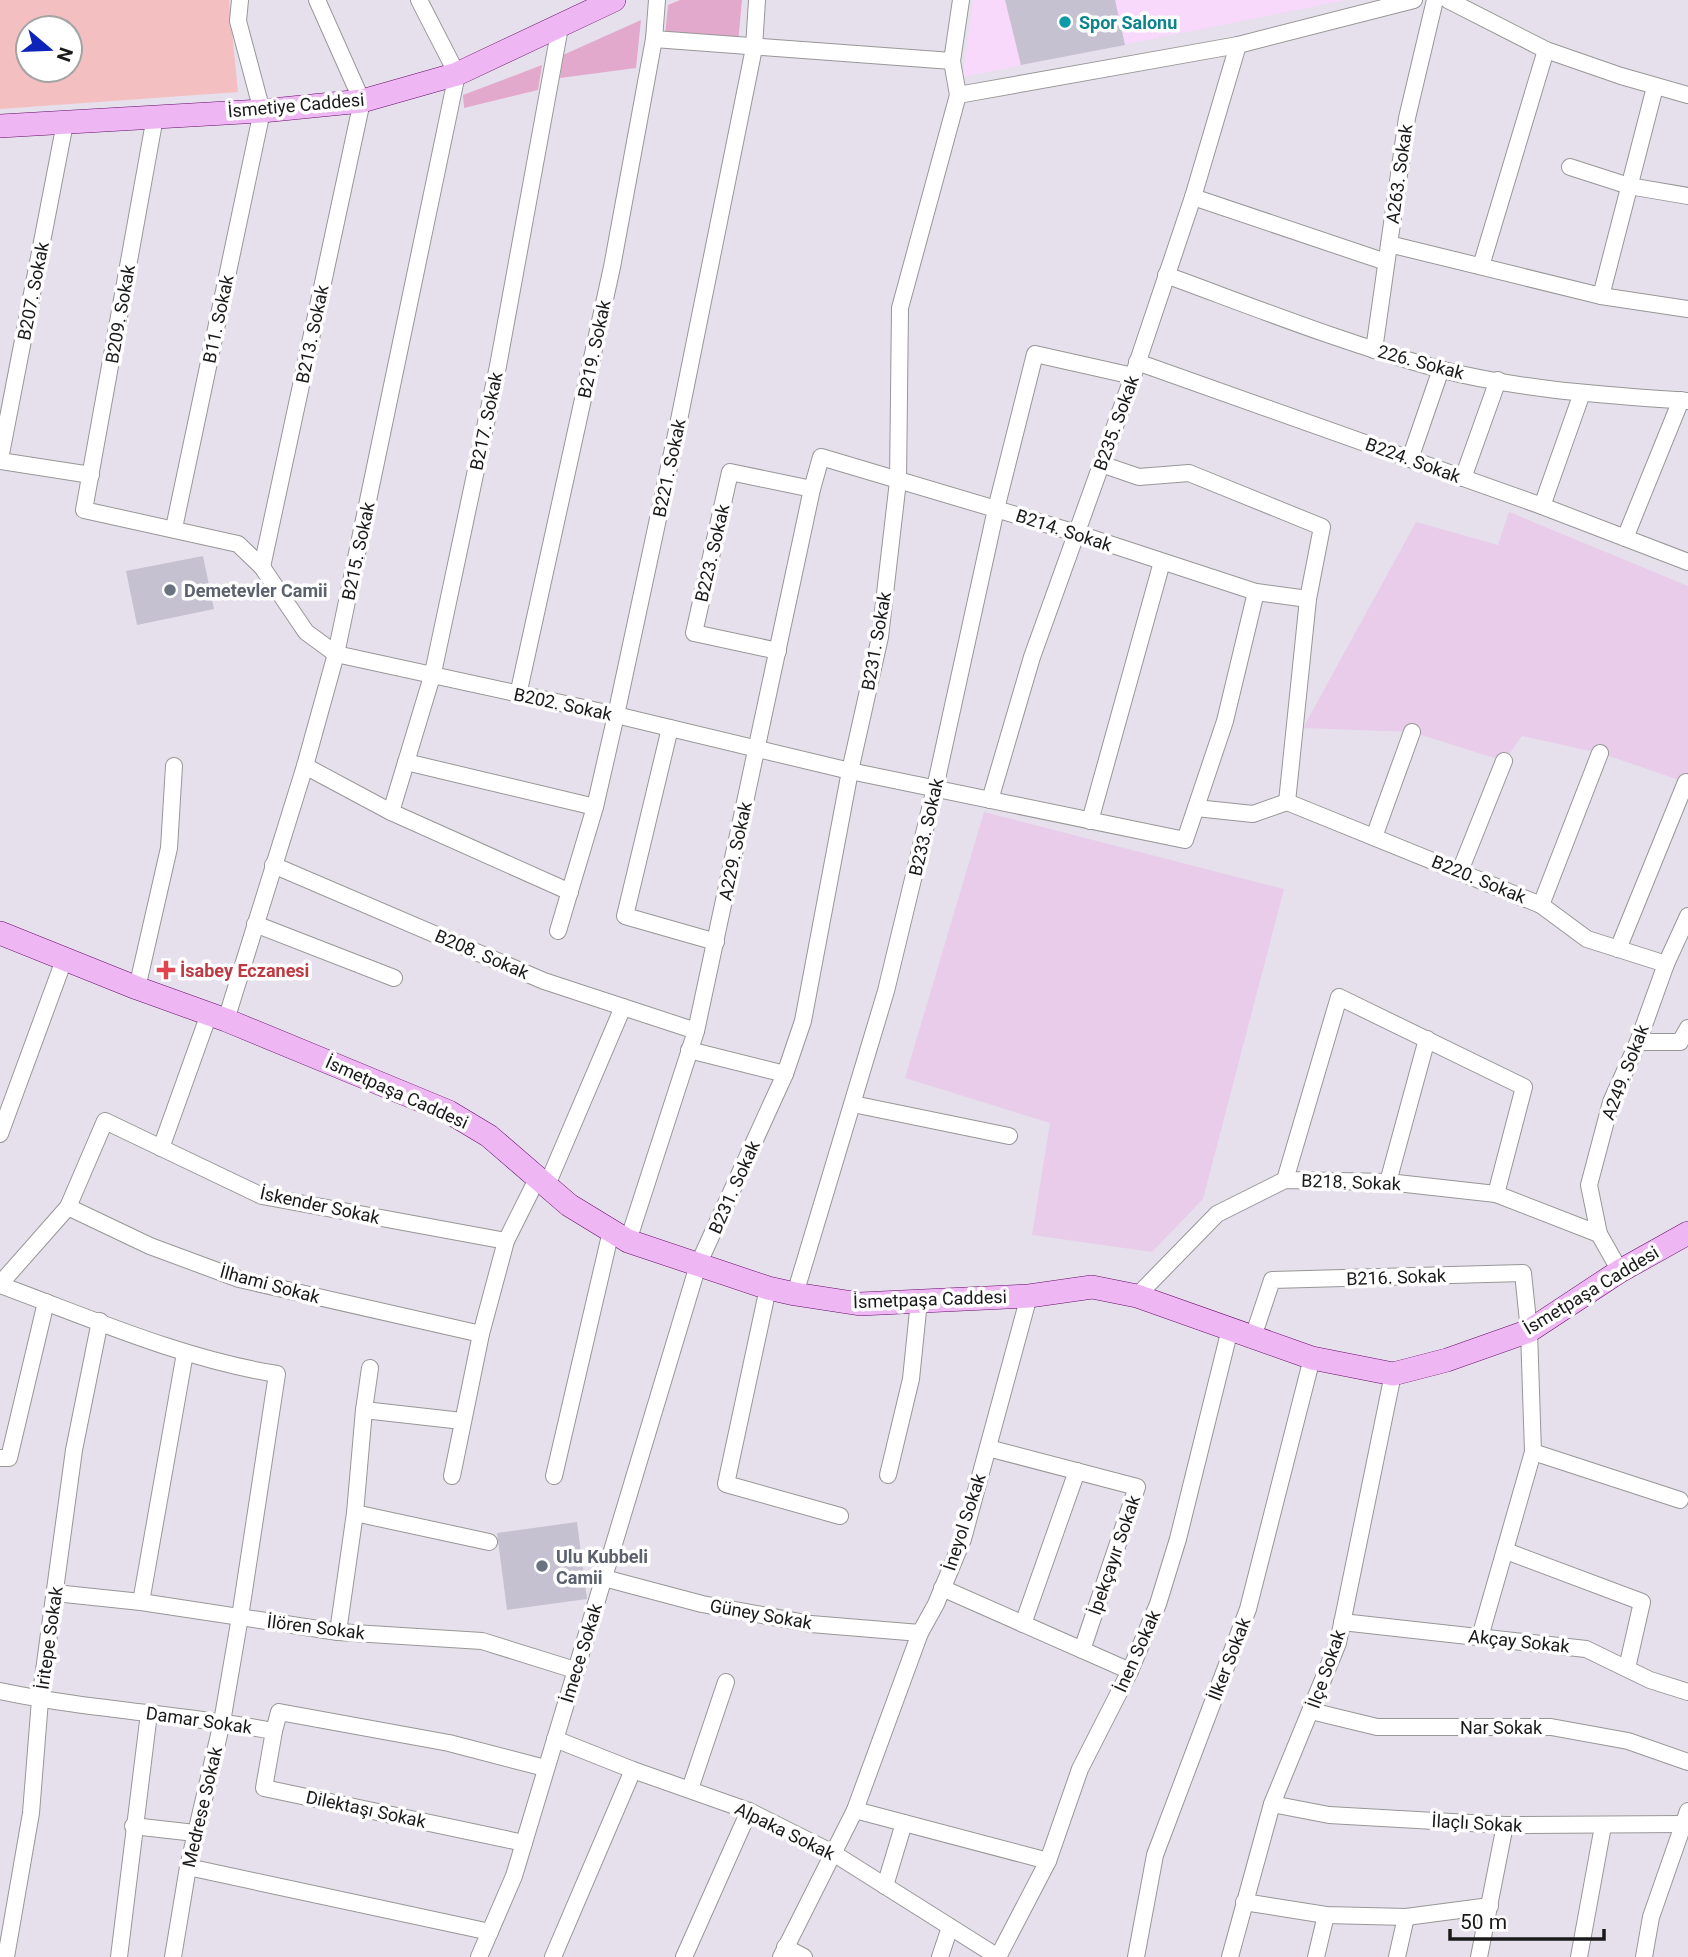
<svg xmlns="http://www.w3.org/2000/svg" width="1688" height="1957" viewBox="0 0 1688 1957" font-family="Roboto,sans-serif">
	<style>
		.education { fill: #f8d9fc }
		.farmland { fill: #e8ccea }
		.grass { fill: #e3a9cd }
		.park { fill: #f4bfc1; fill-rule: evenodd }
		.building { fill: #c6c1d1 }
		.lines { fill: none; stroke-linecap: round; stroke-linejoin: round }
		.minor-casing { stroke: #979797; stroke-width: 18 }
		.secondary-casing { stroke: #650c67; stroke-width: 24 }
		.minor { stroke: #fff; stroke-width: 16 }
		.secondary { stroke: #efb6f4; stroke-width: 23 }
		.culture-dot { fill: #0f9aa8; stroke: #fff; stroke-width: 2.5 }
		.worship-dot { fill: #6b7280; stroke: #fff; stroke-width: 2.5 }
		.health-dot { fill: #e0444e; stroke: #fff; stroke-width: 2.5 }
		.labels { text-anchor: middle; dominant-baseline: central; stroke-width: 7; stroke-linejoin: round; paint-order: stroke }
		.culture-label { font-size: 18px; font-weight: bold; fill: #0d838f; stroke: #fff; text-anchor: start }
		.street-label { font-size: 18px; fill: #1a1a1a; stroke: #fff }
		.worship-label { font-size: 18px; font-weight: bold; fill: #5b616d; stroke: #fff; text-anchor: start }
		.health-label { font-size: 18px; font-weight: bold; fill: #be3a42; stroke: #fff; text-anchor: start }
	</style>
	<rect width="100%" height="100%" fill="#e6e0ec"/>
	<polygon class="education" points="973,0 1346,0 963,77"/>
	<g class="farmland">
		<polygon points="1509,512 1688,586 1688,783 1600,753 1522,736 1504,761 1412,732 1303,728 1416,522 1498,545"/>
		<polygon points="984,812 1284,889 1203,1199 1152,1252 1032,1235 1050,1123 905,1078"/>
	</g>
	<g class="grass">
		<polygon points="680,0 742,0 738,43 665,35 668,5"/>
		<polygon points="641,20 636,68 560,78 563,55"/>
		<polygon points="542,65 538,90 464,108 463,95"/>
	</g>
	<path class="park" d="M0,0H229L238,92L0,109ZM28,28H70V70H28Z"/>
	<g class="building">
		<polygon points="1005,0 1115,0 1125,45 1021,65"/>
		<polygon points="203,556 214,609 137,625 126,571"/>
		<polygon points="577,1522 587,1599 507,1610 497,1533"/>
	</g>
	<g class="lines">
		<g class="minor-casing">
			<g id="minor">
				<polyline points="1448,0 1546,50 1621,76 1688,95"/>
				<polyline points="654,39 952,61"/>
				<polyline points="958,95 1238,45 1414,0"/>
				<polyline points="155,117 84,510 238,544 262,567 306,632 336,654 616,715 850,771 1185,840 1225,721 1256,592"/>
				<polyline points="1570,167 1629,186 1688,196"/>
				<polyline points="1193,197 1386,262"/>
				<polyline points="1389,244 1601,296 1688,309"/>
				<polyline points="1481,266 1546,50"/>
				<path d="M1166,275C1256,308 1346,344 1439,369C1520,390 1605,395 1688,401"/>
				<polyline points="1601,296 1655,87"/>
				<polyline points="1374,350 1407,118 1435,0"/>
				<polyline points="1137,362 1542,506 1688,562"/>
				<polyline points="0,459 65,123"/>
				<polyline points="1410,459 1441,369"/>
				<polyline points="0,461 91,475"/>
				<polyline points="1101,464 1139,477 1189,473 1322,527 1308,599 1287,802"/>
				<polyline points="1463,478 1498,380"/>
				<polyline points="1542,506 1582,393"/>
				<polyline points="174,528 262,111 238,21 240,0"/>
				<polyline points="1625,538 1681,400"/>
				<polyline points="262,567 362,101 317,0"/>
				<polyline points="778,651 694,633 730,472 812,489"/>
				<polyline points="518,695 612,267 654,39 657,0"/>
				<polyline points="670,728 625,916 716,942"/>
				<polyline points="406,762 595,807"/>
				<polyline points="305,766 391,812 570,892"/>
				<polyline points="990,800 1032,657 1133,376 1193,197 1238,45"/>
				<polyline points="1287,802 1541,905 1587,939 1666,964"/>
				<polyline points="1196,808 1253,814 1287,802"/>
				<polyline points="391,812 433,673 498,366 560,27"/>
				<polyline points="1090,821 1162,562"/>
				<polyline points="1374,837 1412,732"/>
				<polyline points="273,865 544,981 696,1031"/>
				<polyline points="1460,871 1504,761"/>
				<polyline points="1541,905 1600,753"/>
				<polyline points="255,924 394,978"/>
				<polyline points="558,931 595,807 616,715 677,430 754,48 757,0"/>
				<polyline points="1618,949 1686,782"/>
				<polyline points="137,988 169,848 174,766"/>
				<polyline points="226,1020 305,766 336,654 457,74 419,0"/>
				<polyline points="1638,1042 1680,1042 1688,1028"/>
				<polyline points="689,1050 785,1074"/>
				<polyline points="853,1104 1009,1136"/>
				<polyline points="0,1134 64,960"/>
				<polyline points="161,1148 209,1014"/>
				<polyline points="1285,1180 1339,997 1524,1087 1496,1194"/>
				<polyline points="1388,1182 1427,1039"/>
				<polyline points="547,1185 623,1007"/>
				<polyline points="68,1207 150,1246 239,1279 481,1334"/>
				<polyline points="628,1241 696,1031 812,489 821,457 1076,533 1256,592 1308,599"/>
				<polyline points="1620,1271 1599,1234 1589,1185 1611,1102 1638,1042 1666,964 1688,916"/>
				<polyline points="0,1284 68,1207 105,1121 262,1196 506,1241"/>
				<path d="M0,1285C90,1318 182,1359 277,1374L240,1617L222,1722L188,1867L173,1957"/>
				<polyline points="768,1288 726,1484 840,1516"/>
				<polyline points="795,1294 886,991 935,788 996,509 1035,354 1133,376"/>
				<polyline points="1137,1296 1217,1214 1285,1180 1388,1182 1496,1194 1599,1234"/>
				<polyline points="1253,1337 1272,1280 1523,1273 1529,1331 1533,1452 1480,1637"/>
				<polyline points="364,1410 370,1368"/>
				<polyline points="988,1448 1137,1487 1082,1650"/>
				<polyline points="1533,1452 1680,1500"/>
				<polyline points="0,1458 9,1458 46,1302"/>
				<polyline points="888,1475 911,1379 919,1301"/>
				<polyline points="452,1476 481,1334 506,1241 538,1177"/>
				<polyline points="554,1476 611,1231"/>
				<polyline points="355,1513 489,1542"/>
				<polyline points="1506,1551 1642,1602 1627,1668"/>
				<polyline points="604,1578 702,1604 811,1624 920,1633"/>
				<polyline points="942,1588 1130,1671"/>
				<polyline points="55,1593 141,1602 338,1632 482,1641 575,1670"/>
				<polyline points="141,1602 185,1353"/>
				<polyline points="1342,1622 1586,1649 1650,1680 1688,1692"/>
				<polyline points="1023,1624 1077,1471"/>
				<polyline points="338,1632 355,1513 364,1410 462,1421"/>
				<path d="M0,1691C90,1710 183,1714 274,1731L279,1712L449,1743L545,1768"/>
				<polyline points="1311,1711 1377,1727 1551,1727 1628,1741 1688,1762"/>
				<polyline points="274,1731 264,1788 524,1843"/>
				<polyline points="555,1739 633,1770 749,1811 833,1853 998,1957"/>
				<polyline points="690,1789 726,1682"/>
				<polyline points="1272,1804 1329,1815 1505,1825 1683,1824"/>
				<polyline points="855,1810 1048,1861"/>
				<polyline points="133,1826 195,1833"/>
				<polyline points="188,1867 490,1932"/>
				<polyline points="885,1886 904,1823"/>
				<polyline points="1244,1902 1326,1915 1406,1917 1490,1906"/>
				<polyline points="785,1947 804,1957"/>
				<polyline points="6,1957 31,1813 40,1700 74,1450 100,1321"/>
				<polyline points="119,1957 149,1713"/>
				<polyline points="479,1957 514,1876 698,1265 785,1074 803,1021 850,771 880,637 898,481 900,308 958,95 952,61 961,0"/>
				<polyline points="553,1957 633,1770"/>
				<polyline points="684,1957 749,1811"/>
				<polyline points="781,1957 855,1810 920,1633 936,1604 963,1539 1029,1296"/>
				<polyline points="940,1957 950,1927"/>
				<polyline points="998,1957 1048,1861 1080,1769 1130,1671 1158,1604 1178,1539 1230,1329"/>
				<polyline points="1136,1957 1155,1855 1248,1609 1312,1358"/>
				<polyline points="1230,1957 1272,1804 1338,1643 1393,1374"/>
				<polyline points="1316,1957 1326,1915"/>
				<polyline points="1397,1957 1406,1917"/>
				<polyline points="1479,1957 1505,1825"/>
				<polyline points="1579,1957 1603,1826"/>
				<polyline points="1644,1957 1651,1917 1688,1811"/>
			</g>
		</g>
		<g class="secondary-casing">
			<g id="secondary">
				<polyline points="0,126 262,111 362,101 457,74 614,0"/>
				<polyline points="0,933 137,988 226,1020 449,1112 489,1136 569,1205 628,1241 768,1288 795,1294 860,1304 1029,1296 1092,1287 1137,1296 1312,1358 1393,1374 1447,1360 1529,1331 1620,1271 1688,1233"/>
			</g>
		</g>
		<use href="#minor" class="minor"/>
		<use href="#secondary" class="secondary"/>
	</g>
	<circle class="culture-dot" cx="1065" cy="22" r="7"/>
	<g class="worship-dot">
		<circle cx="170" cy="590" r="7"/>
		<circle cx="542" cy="1566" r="7"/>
	</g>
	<path class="health-dot" d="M162.5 959.5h7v7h7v7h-7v7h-7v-7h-7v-7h7z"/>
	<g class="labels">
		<g class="culture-label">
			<text x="1079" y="22">Spor Salonu</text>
		</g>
		<g class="street-label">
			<text transform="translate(296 105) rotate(-5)">İsmetiye Caddesi</text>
			<text transform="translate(1399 174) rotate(-82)">A263. Sokak</text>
			<text transform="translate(33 291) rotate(-79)">B207. Sokak</text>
			<text transform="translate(120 314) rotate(-80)">B209. Sokak</text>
			<text transform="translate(218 319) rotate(-78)">B11. Sokak</text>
			<text transform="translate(312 334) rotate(-78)">B213. Sokak</text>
			<text transform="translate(594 349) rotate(-78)">B219. Sokak</text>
			<text transform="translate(1421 362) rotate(15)">226. Sokak</text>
			<text transform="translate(486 421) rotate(-78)">B217. Sokak</text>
			<text transform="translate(1116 423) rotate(-70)">B235. Sokak</text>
			<text transform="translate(1413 460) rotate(20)">B224. Sokak</text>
			<text transform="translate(669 468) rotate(-78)">B221. Sokak</text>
			<text transform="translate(1064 530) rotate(18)">B214. Sokak</text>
			<text transform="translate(358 551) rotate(-78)">B215. Sokak</text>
			<text transform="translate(712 553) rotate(-77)">B223. Sokak</text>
			<text transform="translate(876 641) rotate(-80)">B231. Sokak</text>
			<text transform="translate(563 704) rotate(12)">B202. Sokak</text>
			<text transform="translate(926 827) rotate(-77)">B233. Sokak</text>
			<text transform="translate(735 851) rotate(-78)">A229. Sokak</text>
			<text transform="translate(1479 879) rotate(22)">B220. Sokak</text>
			<text transform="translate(482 954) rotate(23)">B208. Sokak</text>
			<text transform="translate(1625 1072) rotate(-69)">A249. Sokak</text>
			<text transform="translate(397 1092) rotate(24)">İsmetpaşa Caddesi</text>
			<text transform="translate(1351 1182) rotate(2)">B218. Sokak</text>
			<text transform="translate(734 1187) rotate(-66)">B231. Sokak</text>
			<text transform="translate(320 1205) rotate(12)">İskender Sokak</text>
			<text transform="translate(1396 1277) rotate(-2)">B216. Sokak</text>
			<text transform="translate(270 1284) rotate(15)">İlhami Sokak</text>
			<text transform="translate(1591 1290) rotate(-31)">İsmetpaşa Caddesi</text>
			<text transform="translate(930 1299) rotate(-2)">İsmetpaşa Caddesi</text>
			<text transform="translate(964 1522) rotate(-72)">İneyol Sokak</text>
			<text transform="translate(1114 1555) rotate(-71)">İpekçayır Sokak</text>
			<text transform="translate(761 1614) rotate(10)">Güney Sokak</text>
			<text transform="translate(316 1627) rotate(7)">İlören Sokak</text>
			<text transform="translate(49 1638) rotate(-82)">İritepe Sokak</text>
			<text transform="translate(1519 1641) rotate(6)">Akçay Sokak</text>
			<text transform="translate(1137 1651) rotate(-66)">İnen Sokak</text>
			<text transform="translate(581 1653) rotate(-73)">İmece Sokak</text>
			<text transform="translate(1229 1659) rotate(-69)">İlker Sokak</text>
			<text transform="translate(1326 1669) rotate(-71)">İlçe Sokak</text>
			<text transform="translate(199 1720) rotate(8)">Damar Sokak</text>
			<text x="1501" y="1727">Nar Sokak</text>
			<text transform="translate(202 1807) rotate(-77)">Medrese Sokak</text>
			<text transform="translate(366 1809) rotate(12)">Dilektaşı Sokak</text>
			<text transform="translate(1477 1823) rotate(3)">İlaçlı Sokak</text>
			<text transform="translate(785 1831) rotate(26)">Alpaka Sokak</text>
		</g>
		<g class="worship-label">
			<text x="184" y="590">Demetevler Camii</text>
			<text x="556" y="1556">Ulu Kubbeli<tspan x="556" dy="21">Camii</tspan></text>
		</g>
		<g class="health-label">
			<text x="180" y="970">İsabey Eczanesi</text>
		</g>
	</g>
	<g transform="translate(49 49) rotate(109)"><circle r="33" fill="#ffffff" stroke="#a3a3a3" stroke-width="2"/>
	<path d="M0-5L12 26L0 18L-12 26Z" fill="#0e23b7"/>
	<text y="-10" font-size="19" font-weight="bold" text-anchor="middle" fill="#1a1a1a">N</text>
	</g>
	<path d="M1450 1929v10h154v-10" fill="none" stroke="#1a1a1a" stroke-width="3.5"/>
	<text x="1460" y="1929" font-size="21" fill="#1a1a1a" stroke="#ffffff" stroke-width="5" paint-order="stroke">50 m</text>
</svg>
